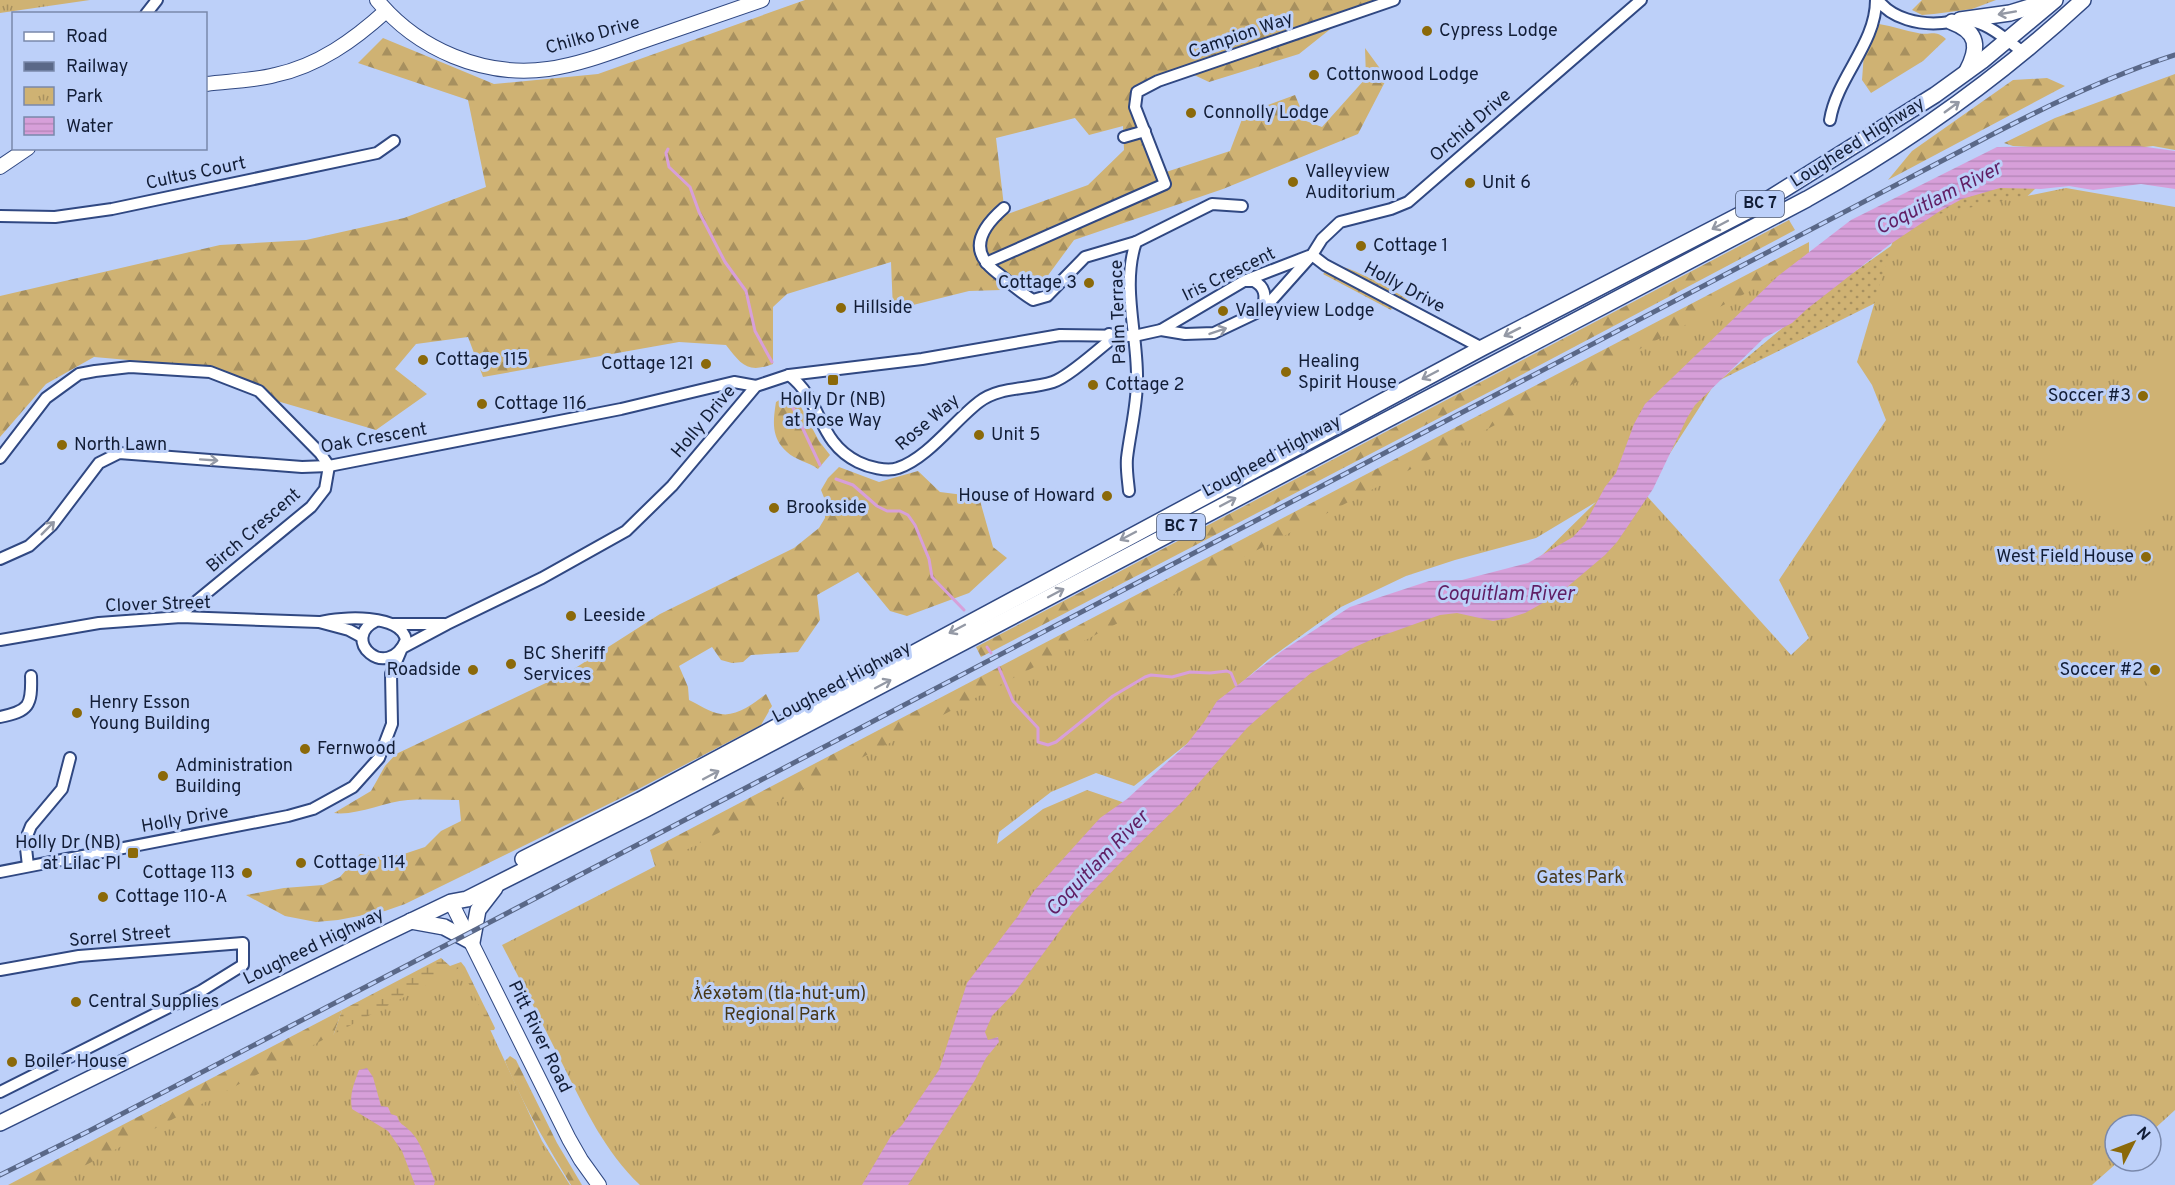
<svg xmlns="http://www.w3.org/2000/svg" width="2175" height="1185" viewBox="0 0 2175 1185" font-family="Overpass,sans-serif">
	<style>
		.grass { fill: url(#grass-dots) }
		.forest { fill: url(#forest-firs); fill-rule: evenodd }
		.wetland { fill: url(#wetland-marsh) }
		.park { fill: url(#park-tufts); fill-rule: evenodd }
		.pitch { fill: #cfb273 }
		.water { fill: url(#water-rules) }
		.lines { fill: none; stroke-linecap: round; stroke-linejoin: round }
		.stream { stroke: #d79fd9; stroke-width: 3 }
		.street-casing { stroke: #304882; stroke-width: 14 }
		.secondary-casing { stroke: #304882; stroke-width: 16 }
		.primary-casing { stroke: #304882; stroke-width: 18 }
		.street { stroke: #fff; stroke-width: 10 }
		.secondary { stroke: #fff; stroke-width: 14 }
		.primary { stroke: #fff; stroke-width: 15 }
		.rail-casing { stroke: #5a6888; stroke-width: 5 }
		.rail { stroke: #bdd0f9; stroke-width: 3; stroke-dasharray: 9; stroke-linecap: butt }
		.oneway { stroke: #9499a5 }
		.poi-dot { fill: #8b6909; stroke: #bdd0f9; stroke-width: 2 }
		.labels { text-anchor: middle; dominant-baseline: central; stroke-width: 6; stroke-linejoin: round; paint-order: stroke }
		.shield { fill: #bdd0f9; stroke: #455370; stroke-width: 1.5 }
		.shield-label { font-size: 16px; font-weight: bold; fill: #121d36 }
		.poi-label { font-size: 18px; fill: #121d36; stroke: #bdd0f9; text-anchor: start }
		.street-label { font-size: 18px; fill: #121d36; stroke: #bdd0f9 }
		.park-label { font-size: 18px; fill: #473817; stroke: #bdd0f9 }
		.water-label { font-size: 20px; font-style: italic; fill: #601e64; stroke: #bdd0f9 }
	</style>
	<defs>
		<pattern id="grass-dots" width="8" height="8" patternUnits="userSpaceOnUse" patternTransform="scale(1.5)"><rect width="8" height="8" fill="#cfb273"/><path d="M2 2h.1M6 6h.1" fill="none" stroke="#a7905f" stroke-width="1.8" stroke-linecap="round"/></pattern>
		<pattern id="forest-firs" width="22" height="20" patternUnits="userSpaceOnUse" patternTransform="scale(1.5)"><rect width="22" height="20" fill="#cfb273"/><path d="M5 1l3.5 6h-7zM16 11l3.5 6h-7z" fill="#a7905f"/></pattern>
		<pattern id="wetland-marsh" width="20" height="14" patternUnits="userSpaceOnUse" patternTransform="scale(1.5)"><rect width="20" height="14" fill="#cfb273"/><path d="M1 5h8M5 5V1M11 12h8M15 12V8" fill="none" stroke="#a7905f"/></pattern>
		<pattern id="park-tufts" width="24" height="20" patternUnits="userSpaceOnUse" patternTransform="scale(1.5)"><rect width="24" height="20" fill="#cfb273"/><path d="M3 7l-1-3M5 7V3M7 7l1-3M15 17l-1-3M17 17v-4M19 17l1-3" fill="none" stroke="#a7905f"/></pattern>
		<pattern id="water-rules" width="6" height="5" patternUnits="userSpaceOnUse" patternTransform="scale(1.5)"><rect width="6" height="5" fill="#d79fd9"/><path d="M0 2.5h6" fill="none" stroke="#b888bb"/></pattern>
	</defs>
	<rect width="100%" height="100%" fill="#bdd0f9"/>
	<g class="grass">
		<polygon points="1998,187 2036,188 1956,263 1720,380 1827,291 1891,246 1933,213 1971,193"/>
		<path d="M1337,265C1354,269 1408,295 1417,309Z"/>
		<polygon points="1325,272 1392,308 1391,310 1323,274"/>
	</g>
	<g class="forest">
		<path d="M805,0H1401L1338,23L1299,54L1209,82L1190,73L1137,88L1134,116L1166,172L1230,151L1244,114L1295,95L1306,121L1322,127L1366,78L1365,48L1387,78L1358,134L1223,189L1074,240L1038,289L969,291L893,310L891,262L787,294L773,307V364C747,374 741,364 726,345L679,342L483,377L468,337L416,344L395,369L427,394L376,430L277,401L242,379L197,366L94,357L46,384L0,437V296L220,245L306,240L404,218L486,187L468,100L358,63L383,38L494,84L598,74ZM1075,118L1089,135L1123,126L1124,150L1088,185L1005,215L996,138Z"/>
		<polygon points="1922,0 1996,0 1972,9 1934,14 1922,15 1912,10"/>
		<path d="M1879,24C1893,26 1905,31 1918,33C1931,36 1934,29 1946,39L1923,61L1871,93L1862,80L1864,53Z"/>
		<polygon points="2175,74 2175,150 2153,146 2108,151 2013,146 2004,143 2055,118"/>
		<polygon points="2047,78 2065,86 1888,180 1912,151 2013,80"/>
		<polygon points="1789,220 1795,230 1493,390 981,657 976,647"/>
		<polygon points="1809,242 1809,263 658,876 650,850"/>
		<path d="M793,392L819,441L830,455L818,469C809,462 795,460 787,452C771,438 773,421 776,402Z"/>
		<path d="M839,467L879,482L918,471L940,492L979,497L993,547L1007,558L969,593L907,616L890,611L858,572L817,595L820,620L798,652L751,655L743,662L732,663L721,660L712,647L679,666L688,687L689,700C698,704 711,713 721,714C736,717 755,703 766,694L772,706L761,725L625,796L405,904L385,911L338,920L316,922L285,916L246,895L284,888L323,885L340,877L360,854L376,857L401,855L425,847L441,831L461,821L459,800C442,800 425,799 408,800C384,802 356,816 334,813L371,791L385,766L396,754L569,672L660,614L794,548L819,528L825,518V500L821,490L828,478Z"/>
		<polygon points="342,1010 331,1042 106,1185 8,1185"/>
		<path d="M510,1056L516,1060L557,1143L582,1185H571C547,1145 523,1105 505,1061Z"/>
	</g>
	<polygon class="wetland" points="441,958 450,966 461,962 465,967 495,1028 494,1030 331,1042 342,1010"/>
	<g class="park">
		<polygon points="0,0 90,0 0,13"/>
		<path d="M2066,188L2175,207V1110L2151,1132V1125H2115V1161H2119L2092,1185H640C605,1152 584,1107 563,1065C543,1025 523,985 502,945L646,871L1908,208L1899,222ZM1898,223L1857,362L1872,385L1886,420L1779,580L1809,638L1791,655L1626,473L1654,478L1719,377L1857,249ZM1596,502L1526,571L1251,684L1128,804L1087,790L1043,809L997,844L999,832L1051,792L1096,773L1134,786L1188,743L1241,683L1269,659L1341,607L1406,576L1455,560L1536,538Z"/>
		<polygon points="461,967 542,1141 570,1185 48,1185"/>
	</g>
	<g class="pitch">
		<polygon points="2175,338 2175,502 2131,543 2049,455"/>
		<polygon points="2175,553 2175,715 2095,625"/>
	</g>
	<g class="water">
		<polygon points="2139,146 2175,151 2175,189 2141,184 2093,190 2069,186 2041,189 2000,188 1962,199 1940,211 1889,245 1807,309 1792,323 1764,338 1695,405 1687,418 1653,489 1617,542 1605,555 1559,594 1525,613 1509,618 1493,621 1457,613 1440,615 1373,639 1355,647 1311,673 1266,711 1247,728 1183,801 1122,861 1075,910 1015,992 992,1016 985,1032 988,1040 998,1037 999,1042 986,1058 975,1080 908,1185 862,1185 891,1136 902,1125 939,1070 967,983 1018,916 1034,891 1100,818 1127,799 1186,745 1204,722 1217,701 1282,651 1350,607 1429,581 1462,580 1528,563 1573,537 1585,524 1605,487 1616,473 1634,424 1645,404 1778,276 1851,220 1997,147"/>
		<path d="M367,1068L373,1077L381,1106L388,1107L391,1114L397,1116C400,1125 403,1124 409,1130C422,1142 428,1165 435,1181L434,1185H415L402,1151L388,1131L352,1109C349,1094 354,1084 359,1070Z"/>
	</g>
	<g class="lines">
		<g class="stream">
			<polyline points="668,149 666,153 669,167 690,187 699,212 725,262 746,291 755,331 772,362"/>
			<polyline points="786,393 820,465"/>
			<polyline points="836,479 853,485 877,506 887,511 900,511 908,515 915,525 929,559 932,577 964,610"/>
			<polyline points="987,647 991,653"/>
			<polyline points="999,668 1013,701 1038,728 1038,742 1048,745 1056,742 1113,696 1145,677 1151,675 1172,677 1190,672 1210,673 1227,671 1231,673 1236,685"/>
		</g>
		<g class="street-casing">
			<g id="street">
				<path d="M1878,0C1892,19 1920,25 1942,23C1954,22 1964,18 1975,22C1992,26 2009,42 2023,52"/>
				<polyline points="146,14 157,0"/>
				<path d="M1830,120C1837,77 1876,44 1876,0"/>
				<polyline points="1124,137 1145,131"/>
				<path d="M1004,208C989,221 970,242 986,262C989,267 995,271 1000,275C1011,284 1021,293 1033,300L1047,296L1085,257L1136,242C1121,286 1138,335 1137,380C1137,407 1130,432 1127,458C1126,469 1128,480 1129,491"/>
				<polyline points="0,216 55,217 112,209 377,153 394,141"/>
				<polyline points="1136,242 1212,204 1242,206"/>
				<polyline points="1312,255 1325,265 1482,348"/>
				<polyline points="986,263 1165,184 1135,107 1137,92 1158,81 1394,0"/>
				<path d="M1246,281H1254C1265,287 1266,295 1263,307"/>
				<polyline points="1161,330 1244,281 1309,256"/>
				<path d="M789,375C823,401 817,442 858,462C868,467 887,472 898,468C928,458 954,421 979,402C1000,386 1028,390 1053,382C1068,377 1094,353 1108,342L1109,334"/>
				<polyline points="0,458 46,398 79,374 95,371 130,367 210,372 259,391 320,453 329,466 325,489 311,507 187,609 181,617"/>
				<polyline points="0,559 29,546 52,525 99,463 119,453 302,467 329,466 621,409 734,382 756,386"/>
				<path d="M320,622C341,617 401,613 406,640C387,683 339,639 376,621"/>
				<polyline points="394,624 444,624"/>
				<polyline points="0,640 99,623 181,617 319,622 349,630 362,637"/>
				<path d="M0,717C29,711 32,706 31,676"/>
				<polyline points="28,866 26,848 27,836 31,826 62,789 70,758"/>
				<polyline points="0,872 288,816 313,809 353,787 379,758 392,724 391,674 402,648 447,624 542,578 626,531 672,486 756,386 789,375 922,359 1060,335 1134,336 1161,330 1185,334 1214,333 1256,313 1270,302 1312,255 1322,239 1340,222 1391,209 1408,202 1641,0"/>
				<polyline points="0,970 79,956 243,943 243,965 201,991 0,1092"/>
			</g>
		</g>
		<g class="secondary-casing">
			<g id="secondary">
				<path d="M377,0C417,49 484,78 548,69C583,64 617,50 649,39C687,26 725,13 762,0"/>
				<path d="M206,84C228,81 252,81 275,75C318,66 354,40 386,11"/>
				<polyline points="0,167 28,148"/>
				<polyline points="451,902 569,1139 581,1160 599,1185"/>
			</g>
		</g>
		<g class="primary-casing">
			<g id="primary">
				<polyline points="1960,20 2010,13 2049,1"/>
				<path d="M1952,22C1979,32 1979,48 1967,71"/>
				<polyline points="523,859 640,800 1482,348 1759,205 1935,95 1982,61 2055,0"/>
				<polyline points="411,921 444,927 472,942 478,910 495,888"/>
				<path d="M0,1123L382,935L451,902L467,899L646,809L1807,199C1906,144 2000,77 2083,0"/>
			</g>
		</g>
		<use href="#street" class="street"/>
		<use href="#secondary" class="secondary"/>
		<use href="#primary" class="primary"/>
		<g class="rail-casing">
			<path id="rail" d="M0,1175L89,1131L473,931L1995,133C2053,103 2112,75 2175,55"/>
		</g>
		<use href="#rail" class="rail"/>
	</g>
	<defs><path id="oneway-shaft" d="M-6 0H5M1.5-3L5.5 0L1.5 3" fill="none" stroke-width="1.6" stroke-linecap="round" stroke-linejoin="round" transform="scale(1.5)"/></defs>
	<g class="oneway">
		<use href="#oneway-shaft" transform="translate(2007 13) rotate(170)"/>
		<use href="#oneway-shaft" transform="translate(1952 107) rotate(-36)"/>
		<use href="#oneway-shaft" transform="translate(1720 225) rotate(152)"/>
		<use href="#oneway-shaft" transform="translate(1218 331) rotate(-19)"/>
		<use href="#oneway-shaft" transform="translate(1512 332) rotate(153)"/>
		<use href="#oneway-shaft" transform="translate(1430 375) rotate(152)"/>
		<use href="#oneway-shaft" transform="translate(209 460) rotate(4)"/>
		<use href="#oneway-shaft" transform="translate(1228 502) rotate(-28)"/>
		<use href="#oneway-shaft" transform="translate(48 528) rotate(-45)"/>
		<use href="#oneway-shaft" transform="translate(1128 536) rotate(152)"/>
		<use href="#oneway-shaft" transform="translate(1056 593) rotate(-28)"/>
		<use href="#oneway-shaft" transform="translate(957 629) rotate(152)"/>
		<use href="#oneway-shaft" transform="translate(883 684) rotate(-28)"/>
		<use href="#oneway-shaft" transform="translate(711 775) rotate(-28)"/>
	</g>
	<g class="poi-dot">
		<circle cx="1427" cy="31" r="6"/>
		<circle cx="1314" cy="75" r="6"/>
		<circle cx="1191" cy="113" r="6"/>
		<circle cx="1293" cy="182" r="6"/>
		<circle cx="1470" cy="183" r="6"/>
		<circle cx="1361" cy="246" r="6"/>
		<circle cx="1089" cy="283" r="6"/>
		<circle cx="841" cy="308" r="6"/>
		<circle cx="1223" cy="311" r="6"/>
		<circle cx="423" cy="360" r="6"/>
		<circle cx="706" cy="364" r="6"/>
		<circle cx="1286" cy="372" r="6"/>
		<rect x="827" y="374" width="12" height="12" rx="3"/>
		<circle cx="1093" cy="385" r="6"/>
		<circle cx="2143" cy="396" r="6"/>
		<circle cx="482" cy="404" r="6"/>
		<circle cx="979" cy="435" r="6"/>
		<circle cx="62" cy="445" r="6"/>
		<circle cx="1107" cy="496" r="6"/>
		<circle cx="774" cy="508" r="6"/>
		<circle cx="2146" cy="557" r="6"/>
		<circle cx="571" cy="616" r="6"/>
		<circle cx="511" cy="664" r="6"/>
		<circle cx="473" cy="670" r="6"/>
		<circle cx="2155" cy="670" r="6"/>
		<circle cx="77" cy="713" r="6"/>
		<circle cx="305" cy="749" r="6"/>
		<circle cx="163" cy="776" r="6"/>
		<rect x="127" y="847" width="12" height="12" rx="3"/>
		<circle cx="301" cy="863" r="6"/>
		<circle cx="247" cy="873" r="6"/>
		<circle cx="103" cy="897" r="6"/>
		<circle cx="76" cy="1002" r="6"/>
		<circle cx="12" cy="1062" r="6"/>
	</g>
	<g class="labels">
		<g class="shield">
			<rect x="1736" y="191" width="48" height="26" rx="4.5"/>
			<rect x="1157" y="514" width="48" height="26" rx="4.5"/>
		</g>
		<g class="shield-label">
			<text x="1760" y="204">BC 7</text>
			<text x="1181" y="527">BC 7</text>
		</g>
		<g class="poi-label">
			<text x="1439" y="31">Cypress Lodge</text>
			<text x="1326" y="75">Cottonwood Lodge</text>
			<text x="1203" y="113">Connolly Lodge</text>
			<text x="1305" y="172">Valleyview<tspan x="1305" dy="21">Auditorium</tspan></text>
			<text x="1482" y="183">Unit 6</text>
			<text x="1373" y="246">Cottage 1</text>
			<text x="1077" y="283" text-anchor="end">Cottage 3</text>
			<text x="853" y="308">Hillside</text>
			<text x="1235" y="311">Valleyview Lodge</text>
			<text x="435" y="360">Cottage 115</text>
			<text x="1298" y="362">Healing<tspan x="1298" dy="21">Spirit House</tspan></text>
			<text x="694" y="364" text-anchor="end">Cottage 121</text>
			<text x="1105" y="385">Cottage 2</text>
			<text x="2131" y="396" text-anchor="end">Soccer #3</text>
			<text x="833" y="400" text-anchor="middle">Holly Dr (NB)<tspan x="833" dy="21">at Rose Way</tspan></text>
			<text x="494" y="404">Cottage 116</text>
			<text x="991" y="435">Unit 5</text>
			<text x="74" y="445">North Lawn</text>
			<text x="1095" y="496" text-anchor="end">House of Howard</text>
			<text x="786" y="508">Brookside</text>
			<text x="2134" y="557" text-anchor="end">West Field House</text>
			<text x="583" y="616">Leeside</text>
			<text x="523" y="654">BC Sheriff<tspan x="523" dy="21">Services</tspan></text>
			<text x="461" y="670" text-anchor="end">Roadside</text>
			<text x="2143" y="670" text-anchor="end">Soccer #2</text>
			<text x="89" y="703">Henry Esson<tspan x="89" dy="21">Young Building</tspan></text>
			<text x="317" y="749">Fernwood</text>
			<text x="175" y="766">Administration<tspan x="175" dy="21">Building</tspan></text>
			<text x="121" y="843" text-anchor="end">Holly Dr (NB)<tspan x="121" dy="21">at Lilac Pl</tspan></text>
			<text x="313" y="863">Cottage 114</text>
			<text x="235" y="873" text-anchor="end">Cottage 113</text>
			<text x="115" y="897">Cottage 110-A</text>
			<text x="88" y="1002">Central Supplies</text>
			<text x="24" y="1062">Boiler House</text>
		</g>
		<g class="street-label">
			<text transform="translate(593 36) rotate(-16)">Chilko Drive</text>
			<text transform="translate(1241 36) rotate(-19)">Campion Way</text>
			<text transform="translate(1471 126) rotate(-41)">Orchid Drive</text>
			<text transform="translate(1858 143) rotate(-32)">Lougheed Highway</text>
			<text transform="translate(196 174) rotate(-12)">Cultus Court</text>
			<text transform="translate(1229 275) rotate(-26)">Iris Crescent</text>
			<text transform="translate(1404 288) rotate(28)">Holly Drive</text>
			<text transform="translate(1119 312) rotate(-92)">Palm Terrace</text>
			<text transform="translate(704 422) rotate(-50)">Holly Drive</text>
			<text transform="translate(928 423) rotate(-40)">Rose Way</text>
			<text transform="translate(374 439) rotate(-10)">Oak Crescent</text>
			<text transform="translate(1272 457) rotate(-28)">Lougheed Highway</text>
			<text transform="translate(254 531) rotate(-41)">Birch Crescent</text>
			<text transform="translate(158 605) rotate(-2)">Clover Street</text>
			<text transform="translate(842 683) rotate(-28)">Lougheed Highway</text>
			<text transform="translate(185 820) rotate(-10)">Holly Drive</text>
			<text transform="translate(120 937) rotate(-5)">Sorrel Street</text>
			<text transform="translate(314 947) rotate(-26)">Lougheed Highway</text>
			<text transform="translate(539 1037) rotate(64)">Pitt River Road</text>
		</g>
		<g class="park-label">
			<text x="1580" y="878">Gates Park</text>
			<text x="780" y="994">ƛ̓éxətəm (tla-hut-um)<tspan x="780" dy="21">Regional Park</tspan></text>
		</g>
		<g class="water-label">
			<text transform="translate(1939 199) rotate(-27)">Coquitlam River</text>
			<text x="1505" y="595">Coquitlam River</text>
			<text transform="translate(1098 864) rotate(-46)">Coquitlam River</text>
		</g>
	</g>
	<rect x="12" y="12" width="195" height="138" fill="#bdd0f9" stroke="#7988ab" stroke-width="1.5"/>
	<rect x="24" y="32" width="30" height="9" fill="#ffffff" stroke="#7988ab" stroke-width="1.5"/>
	<text x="66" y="42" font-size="18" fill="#121d36">Road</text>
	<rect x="24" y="62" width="30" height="9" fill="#5a6888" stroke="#7988ab" stroke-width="1.5"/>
	<text x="66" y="72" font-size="18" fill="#121d36">Railway</text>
	<rect x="24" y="87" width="30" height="18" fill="url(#park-tufts)" stroke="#7988ab" stroke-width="1.5"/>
	<text x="66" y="102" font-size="18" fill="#121d36">Park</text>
	<rect x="24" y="117" width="30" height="18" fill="url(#water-rules)" stroke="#7988ab" stroke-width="1.5"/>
	<text x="66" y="132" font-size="18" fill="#121d36">Water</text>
	<g transform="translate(2133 1143) rotate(48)"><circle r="28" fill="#bdd0f9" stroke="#7988ab" stroke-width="1.5"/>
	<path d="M0-4.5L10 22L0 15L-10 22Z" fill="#8b6909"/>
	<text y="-9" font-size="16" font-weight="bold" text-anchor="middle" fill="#121d36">N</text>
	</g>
</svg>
